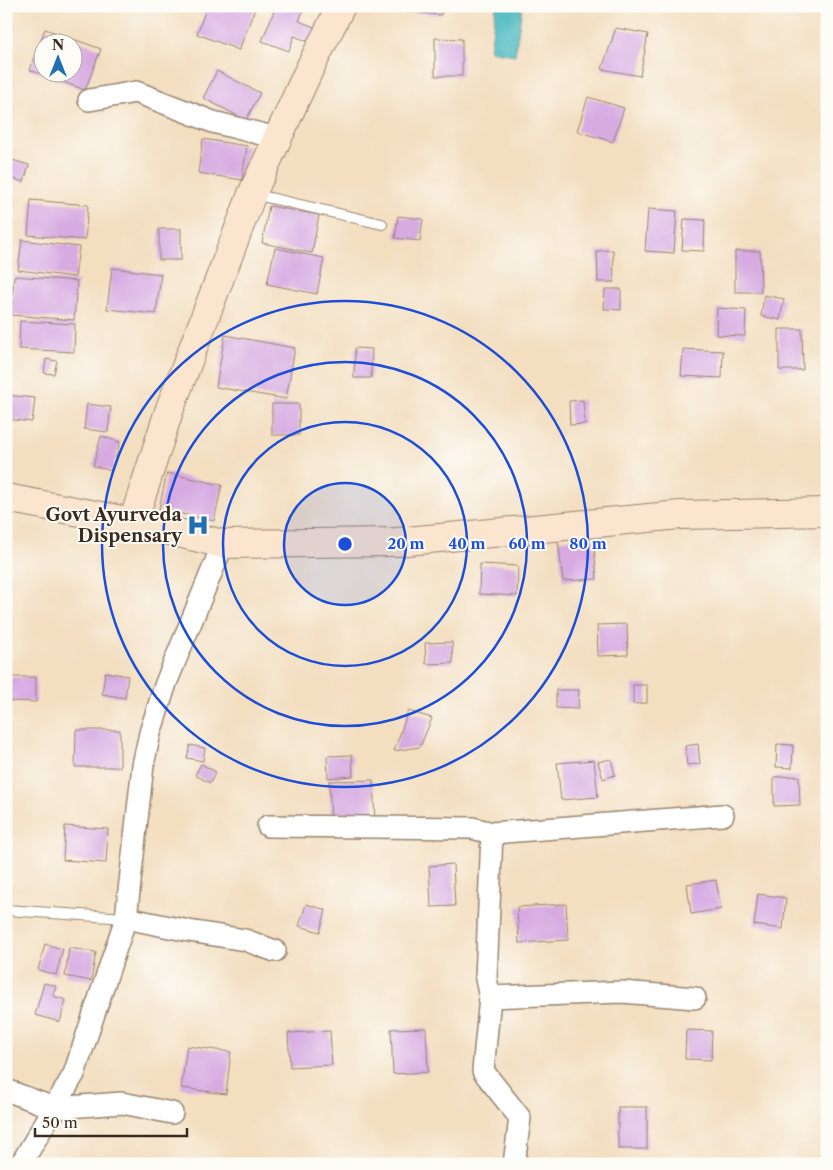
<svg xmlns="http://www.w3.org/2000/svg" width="833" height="1170" viewBox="0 0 833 1170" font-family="'Libre Caslon Text',serif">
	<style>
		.water { fill: #4bb9c1; stroke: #437270 }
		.building { fill: #d7aae2; fill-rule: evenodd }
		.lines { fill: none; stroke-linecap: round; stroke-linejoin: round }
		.lane-casing { stroke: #97846f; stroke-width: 12 }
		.street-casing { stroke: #97846f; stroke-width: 24 }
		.secondary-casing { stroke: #97846f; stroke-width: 30 }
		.lane { stroke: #fff; stroke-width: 10 }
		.street { stroke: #fff; stroke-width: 21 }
		.secondary { stroke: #fce5cf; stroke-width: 28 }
		.ring { fill: none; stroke: #1d4ed8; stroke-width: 2.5 }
		.labels { text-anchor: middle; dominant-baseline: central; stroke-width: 4; stroke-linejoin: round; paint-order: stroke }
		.poi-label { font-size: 18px; font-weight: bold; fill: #3b2a1e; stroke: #fdfcf7; text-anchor: end }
		.centre { fill: #1d4ed8; stroke: #fdfcf7; stroke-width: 2.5 }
		.ring-label { font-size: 15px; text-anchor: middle; font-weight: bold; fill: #1d4ed8; stroke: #fdfcf7; stroke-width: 4; stroke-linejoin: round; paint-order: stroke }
	</style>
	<rect width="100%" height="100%" fill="#fdfcf7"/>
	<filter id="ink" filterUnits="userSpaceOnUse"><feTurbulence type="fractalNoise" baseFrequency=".02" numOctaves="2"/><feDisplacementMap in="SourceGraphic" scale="10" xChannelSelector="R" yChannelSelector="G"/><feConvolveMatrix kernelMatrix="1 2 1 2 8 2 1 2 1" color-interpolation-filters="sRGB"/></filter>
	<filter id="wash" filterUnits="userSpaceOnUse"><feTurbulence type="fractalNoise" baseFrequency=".0096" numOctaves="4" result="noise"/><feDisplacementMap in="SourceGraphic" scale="20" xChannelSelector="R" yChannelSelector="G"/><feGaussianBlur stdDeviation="1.12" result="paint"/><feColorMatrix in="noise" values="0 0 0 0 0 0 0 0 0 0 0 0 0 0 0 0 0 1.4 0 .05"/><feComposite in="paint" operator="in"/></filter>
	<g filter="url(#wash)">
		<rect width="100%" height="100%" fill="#f3dec0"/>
		<polygon class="water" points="496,6 522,6 515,55 490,51"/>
		<g id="blocks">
			<g class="building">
				<polygon points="207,6 256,6 239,50 197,34"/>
				<polygon points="276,6 305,6 299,21 317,28 312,43 294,36 289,51 262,41"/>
				<polygon points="373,6 442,6 441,15 372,8"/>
				<polygon points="616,28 648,34 640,76 602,69"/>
				<path d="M45,29L101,49L85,90L30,70ZM42,42H72V72H42Z"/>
				<polygon points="435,38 462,39 462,76 435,76"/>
				<polygon points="217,71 260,93 246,120 203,98"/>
				<polygon points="588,97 624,108 613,142 577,131"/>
				<polygon points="203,139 247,146 242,180 198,173"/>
				<polygon points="9,159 29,165 24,182 6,177 6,168"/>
				<polygon points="31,200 88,205 85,240 28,235"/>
				<polygon points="269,206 319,215 312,253 262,243"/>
				<polygon points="648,209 677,211 674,253 645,251"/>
				<polygon points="398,216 423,219 420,241 395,238"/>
				<polygon points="684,219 705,220 704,251 682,250"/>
				<rect x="159" y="229" width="22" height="31"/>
				<polygon points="22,240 79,247 75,277 18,270"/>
				<polygon points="275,248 324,258 317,294 267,284"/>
				<polygon points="613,250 614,282 598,282 597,251"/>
				<polygon points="735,251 760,251 761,292 735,292"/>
				<polygon points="112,268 161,274 156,314 107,309"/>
				<polygon points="14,276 77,281 74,320 11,315"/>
				<polygon points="605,289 621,289 621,310 604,309"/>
				<polygon points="764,295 784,299 780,320 761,316"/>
				<polygon points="717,308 746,310 745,336 716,335"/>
				<polygon points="20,321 75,324 74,352 19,349"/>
				<polygon points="779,329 802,329 803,370 779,370"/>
				<polygon points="225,335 295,348 286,399 216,387"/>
				<polygon points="355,348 372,349 371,378 354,378"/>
				<polygon points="683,349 723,351 722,378 681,376"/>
				<polygon points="46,359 57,361 54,374 44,373"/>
				<polygon points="6,395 35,398 32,422 6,419"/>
				<polygon points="583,400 585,424 570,425 569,401"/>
				<polygon points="87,404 111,407 108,432 84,429"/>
				<rect x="272" y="404" width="27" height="31"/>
				<polygon points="101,436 120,442 112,471 93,466"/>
				<polygon points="167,473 222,485 214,521 159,509"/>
				<polygon points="593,537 597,579 563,581 558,540"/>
				<polygon points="480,564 518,566 517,596 479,594"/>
				<polygon points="627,624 628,655 598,656 597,625"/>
				<polygon points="452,642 453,663 426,664 425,643"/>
				<polygon points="105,672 128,676 125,698 102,694"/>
				<polygon points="6,677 36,677 36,702 6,701"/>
				<polygon points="633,685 647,685 647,703 633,704"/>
				<polygon points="556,690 579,690 578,709 556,708"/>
				<polygon points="408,711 432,718 420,747 394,751"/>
				<polygon points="76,730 120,730 120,767 75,767"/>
				<polygon points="698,744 700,764 687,765 685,746"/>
				<polygon points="777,744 793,745 792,768 776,767"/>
				<polygon points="190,745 205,748 203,761 187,758"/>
				<polygon points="352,755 353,776 328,778 327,756"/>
				<polygon points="611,759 615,775 603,779 598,762"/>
				<polygon points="594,760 598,797 561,800 557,763"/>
				<polygon points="201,764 216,772 210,783 195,775"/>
				<polygon points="799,776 800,805 774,806 774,777"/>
				<polygon points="373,780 375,821 331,823 329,781"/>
				<polygon points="65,826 108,829 106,863 63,860"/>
				<polygon points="453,864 455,906 431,907 429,866"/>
				<polygon points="716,880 721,909 691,914 687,884"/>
				<polygon points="758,894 786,898 783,929 754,925"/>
				<polygon points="306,904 326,910 320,932 299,926"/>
				<polygon points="566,904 568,940 519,943 517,907"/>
				<polygon points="45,944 63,949 56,975 38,970"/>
				<polygon points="69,948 96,952 91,981 65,976"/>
				<polygon points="44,983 56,986 53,996 66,1000 60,1022 35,1015"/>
				<polygon points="426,1028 428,1072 393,1074 391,1029"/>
				<polygon points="686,1030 712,1031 711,1060 685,1059"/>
				<polygon points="330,1031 332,1065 290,1067 288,1033"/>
				<polygon points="187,1046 231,1052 226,1094 181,1088"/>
				<rect x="618" y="1107" width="29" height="42"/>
				<polygon points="170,1160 200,1161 200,1164 170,1164"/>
			</g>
		</g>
	</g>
	<g filter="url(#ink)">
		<use href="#blocks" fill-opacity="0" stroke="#97846f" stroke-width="1"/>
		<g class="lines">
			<g class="lane-casing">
				<g id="lane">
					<polyline points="253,194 382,224"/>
					<polyline points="6,910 126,918"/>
				</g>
			</g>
			<g class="street-casing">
				<g id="street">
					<polyline points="89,100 136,92 213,122 277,138"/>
					<polyline points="268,826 472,828 492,833 723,815"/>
					<polyline points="492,833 486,979 490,997 483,1071 520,1118 514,1164"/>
					<polyline points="126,918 189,931 245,940 275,951"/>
					<polyline points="490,997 622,992 695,998"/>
					<polyline points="6,1090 54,1108 122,1103 172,1113"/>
					<polyline points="21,1164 74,1074 126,918 143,765 150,733 166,683 223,544"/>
				</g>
			</g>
			<g class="secondary-casing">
				<g id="secondary">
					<polyline points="6,498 133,522 223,544 397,542 680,515 827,512"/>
					<polyline points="133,522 169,411 252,194 308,72 341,6"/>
				</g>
			</g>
			<use href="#lane" class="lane"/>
			<use href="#street" class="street"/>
			<use href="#secondary" class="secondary"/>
		</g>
	</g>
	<circle cx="345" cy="544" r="61" fill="#1d4ed8" fill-opacity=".12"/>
	<g class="ring">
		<circle cx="345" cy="544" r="61"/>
		<circle cx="345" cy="544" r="122"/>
		<circle cx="345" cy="544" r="182"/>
		<circle cx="345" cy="544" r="243"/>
	</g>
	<defs>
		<g id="hospital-bare" transform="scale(1.725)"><path d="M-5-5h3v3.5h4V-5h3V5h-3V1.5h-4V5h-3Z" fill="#1f6fb2" stroke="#fdfcf7" stroke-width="2.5" paint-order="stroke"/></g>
	</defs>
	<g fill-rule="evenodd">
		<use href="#hospital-bare" x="198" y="525"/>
	</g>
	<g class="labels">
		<g class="poi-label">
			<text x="182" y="515">Govt Ayurveda<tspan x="182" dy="21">Dispensary</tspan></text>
		</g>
	</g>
	<circle cx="345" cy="544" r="8" class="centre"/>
	<g class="ring-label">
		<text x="406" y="549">20 m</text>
		<text x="467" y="549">40 m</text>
		<text x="527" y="549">60 m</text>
		<text x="588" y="549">80 m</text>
	</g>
	<rect width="833" height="1170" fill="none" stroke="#fdfcf7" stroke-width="25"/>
	<g transform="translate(58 58)"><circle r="24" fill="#fdfcf7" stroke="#afa8a0"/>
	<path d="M0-4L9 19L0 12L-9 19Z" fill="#1f6fb2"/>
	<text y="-8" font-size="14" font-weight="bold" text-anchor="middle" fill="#3b2a1e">N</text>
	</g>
	<path d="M35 1128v8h152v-8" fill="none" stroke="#3b2a1e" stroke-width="2.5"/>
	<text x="42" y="1128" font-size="15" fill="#3b2a1e" stroke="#fdfcf7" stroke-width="4" paint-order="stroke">50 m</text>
</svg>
